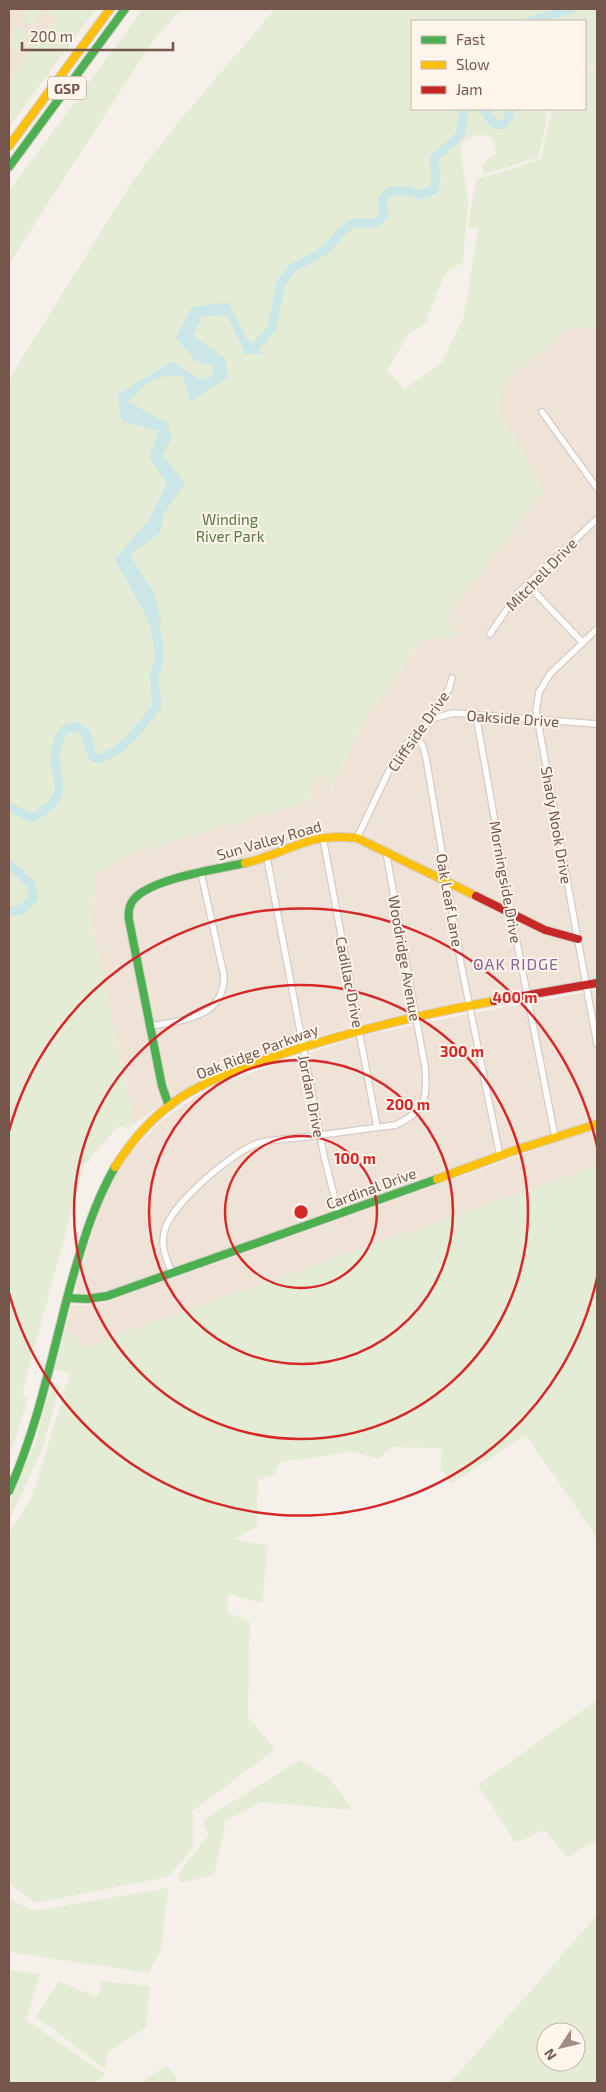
<svg xmlns="http://www.w3.org/2000/svg" width="606" height="2092" viewBox="0 0 606 2092" font-family="'Exo 2',sans-serif">
	<style>
		.residential { fill: #efe2d7 }
		.green { fill: #e4ecd5; fill-rule: evenodd }
		.water { fill: #cbe6e6 }
		.lines { fill: none; stroke-linecap: round; stroke-linejoin: round }
		.river { stroke: #cbe6e6; stroke-width: 9 }
		.street-casing { stroke: #d4ccc7; stroke-width: 8 }
		.fast-casing { stroke: #d5ccc6; stroke-width: 10 }
		.slow-casing { stroke: #d5ccc6; stroke-width: 10 }
		.jam-casing { stroke: #d5ccc6; stroke-width: 10 }
		.street { stroke: #fefdfc; stroke-width: 5.5 }
		.fast { stroke: #4caf50; stroke-width: 8 }
		.slow { stroke: #ffc107; stroke-width: 8 }
		.jam { stroke: #c62828; stroke-width: 8 }
		.ring { fill: none; stroke: #d62828; stroke-width: 2.5 }
		.labels { text-anchor: middle; dominant-baseline: central; stroke-width: 4; stroke-linejoin: round; paint-order: stroke }
		.shield { fill: #fff5eb; stroke: #9e867a; stroke-width: 1 }
		.shield-label { font-size: 14px; font-weight: bold; fill: #74564a }
		.park-label { font-size: 15px; fill: #577942; stroke: #fff5eb }
		.street-label { font-size: 15px; fill: #74564a; stroke: #fff5eb }
		.neighbourhood-label { font-size: 16px; letter-spacing: 1px; fill: #836697; stroke: #fff5eb }
		.centre { fill: #d62828; stroke: #fff5eb; stroke-width: 2.5 }
		.ring-label { font-size: 15px; text-anchor: middle; font-weight: bold; fill: #d62828; stroke: #fff5eb; stroke-width: 4; stroke-linejoin: round; paint-order: stroke }
	</style>
	<rect width="100%" height="100%" fill="#f6f0ea"/>
	<g class="residential">
		<polygon points="9,9 48,9 56,20 19,63 17,71 9,83"/>
		<polygon points="569,328 597,328 597,978 420,1012 362,1024 306,1040 223,1070 198,1081 134,1123 91,920 97,873 134,853 324,775 332,790 360,727 422,641 459,636 446,617 545,490 498,410 507,381"/>
		<polygon points="597,990 597,1118 103,1293 83,1295 78,1292 76,1288 100,1208 117,1173 130,1154 158,1124 194,1098 212,1087 256,1071 355,1038 412,1025"/>
		<polygon points="597,1128 597,1166 117,1335 88,1348 65,1329 71,1307 73,1305 91,1305 107,1302"/>
	</g>
	<g class="green">
		<polygon points="31,9 43,11 33,27 23,20"/>
		<polygon points="48,9 96,9 9,127 9,83 17,71 19,63 56,20"/>
		<polygon points="143,9 182,9 152,42 9,264 9,191"/>
		<path d="M275,9H597V63L585,68V21H412V109H548L539,157L484,174L482,164L496,153L492,138C478,132 473,135 462,143L461,157L468,201L463,262L447,272L442,281L426,322L408,335L387,370L405,389L442,362L464,316L478,228L468,226L476,180L541,159L552,109H585V70L597,64V328H569L507,381L499,410L545,490L446,617L459,636L421,641L360,727L331,790L324,775L314,780L310,801L134,853L97,873L91,920L134,1123L130,1128L119,1126L84,1165L22,1394L28,1397L15,1440L9,1455V379L132,182L175,126Z"/>
		<polygon points="19,27 28,34 18,50 9,42"/>
		<polygon points="597,1166 597,1538 526,1435 451,1484 441,1469 442,1448 392,1447 379,1459 351,1451 308,1459 281,1461 275,1474 258,1480 257,1527 234,1539 268,1546 262,1603 228,1594 227,1612 250,1622 248,1717 275,1749 193,1811 193,1848 167,1877 36,1903 9,1883 9,1533 32,1497 70,1373 55,1370 65,1329 88,1348 117,1335"/>
		<polygon points="52,1382 60,1386 42,1450 9,1521 9,1503 34,1446"/>
		<polygon points="597,1700 597,1840 567,1857 544,1830 516,1843 478,1785"/>
		<polygon points="300,1760 330,1779 353,1810 260,1802 226,1821 214,1875 181,1883 178,1874 209,1835 202,1821"/>
		<polygon points="168,1888 161,1950 149,1973 9,1952 9,1898 32,1911"/>
		<path d="M597,1915V2083H450ZM546,2032H576V2062H546Z"/>
		<polygon points="9,1970 40,1974 26,2020 105,2074 95,2083 9,2083"/>
		<polygon points="59,1981 98,1998 101,1981 150,1986 146,2028 107,2052 106,2070 36,2016"/>
		<polygon points="167,2065 179,2083 140,2083"/>
	</g>
	<path class="water" d="M228,302L248,341L263,354H245L227,315L202,316L193,336L225,358L228,377L191,401L182,376C157,373 143,385 128,402L167,423L172,438L163,456L185,483L163,515L161,532L130,555L154,593L162,625L152,627L115,559L148,521L167,483L149,458L159,431L122,421L117,395L172,361L201,380L212,376L214,366L195,361L176,337L192,307Z"/>
	<g class="lines">
		<g class="river">
			<polyline points="530,21 571,9"/>
			<polyline points="483,109 494,124 503,125 508,118 510,109"/>
			<polyline points="247,346 250,349 255,347 272,328 281,283 291,269 326,250 343,230 354,223 377,223 384,214 382,200 390,191 407,191 421,195 433,190 436,181 434,158 460,135 464,109"/>
			<path d="M9,807L31,818C87,791 37,769 64,730L76,726L86,733L92,756L97,759C126,751 139,728 157,706L154,677L159,662L158,639L152,617"/>
			<polyline points="9,864 30,883 34,898 21,910 9,911"/>
		</g>
		<g class="street-casing">
			<g id="street">
				<polyline points="542,412 597,488"/>
				<polyline points="527,584 583,643"/>
				<polyline points="597,629 550,674 539,692 536,711 597,1044"/>
				<polyline points="490,634 518,593 597,519"/>
				<polyline points="476,715 511,912 555,1137"/>
				<polyline points="431,719 453,713 597,724"/>
				<polyline points="416,733 423,747 426,758 461,964 500,1156"/>
				<polyline points="323,838 377,1127"/>
				<polyline points="357,838 395,758 416,733 431,719 434,709 449,689 452,678"/>
				<polyline points="267,858 324,1156 339,1215"/>
				<path d="M151,1026C183,1020 224,1018 224,976L201,873"/>
				<path d="M172,1273C166,1258 160,1246 165,1229C173,1203 233,1151 259,1143C274,1139 290,1139 305,1137C335,1133 365,1129 396,1125C425,1111 428,1099 425,1067L386,852"/>
			</g>
		</g>
		<g class="fast-casing">
			<g id="fast">
				<polyline points="9,167 125,9"/>
				<path d="M169,1106L162,1086L129,920C128,912 129,904 135,898C154,878 218,869 245,863"/>
				<polyline points="68,1298 87,1299 107,1296 437,1179"/>
				<path d="M9,1491C38,1427 52,1355 70,1287C82,1245 93,1205 115,1167"/>
			</g>
		</g>
		<g class="slow-casing">
			<g id="slow">
				<polyline points="9,146 110,9"/>
				<path d="M245,863C269,858 290,846 313,840C328,836 342,837 357,838L476,896"/>
				<path d="M115,1167C132,1140 154,1115 180,1098C207,1080 239,1069 270,1058C343,1033 418,1015 494,1001"/>
				<polyline points="437,1179 513,1151 597,1124"/>
			</g>
		</g>
		<g class="jam-casing">
			<g id="jam">
				<polyline points="476,896 545,930 578,939"/>
				<polyline points="494,1001 597,983"/>
			</g>
		</g>
		<use href="#street" class="street"/>
		<use href="#fast" class="fast"/>
		<use href="#slow" class="slow"/>
		<use href="#jam" class="jam"/>
	</g>
	<g class="ring">
		<circle cx="301" cy="1212" r="76"/>
		<circle cx="301" cy="1212" r="152"/>
		<circle cx="301" cy="1212" r="227"/>
		<path d="M597 1278A303 303 0 0 1 9 1293M9 1131A303 303 0 0 1 597 1146"/>
	</g>
	<g class="labels">
		<rect class="shield" x="48" y="76.5" width="38" height="23" rx="4"/>
		<g class="shield-label">
			<text x="67" y="88">GSP</text>
		</g>
		<g class="park-label">
			<text x="230" y="519">Winding<tspan x="230" dy="17">River Park</tspan></text>
		</g>
		<g class="street-label">
			<text transform="translate(541 574) rotate(-46)">Mitchell Drive</text>
			<text transform="translate(513 718) rotate(4)">Oakside Drive</text>
			<text transform="translate(418 731) rotate(-55)">Cliffside Drive</text>
			<text transform="translate(557 825) rotate(80)">Shady Nook Drive</text>
			<text transform="translate(269 840) rotate(-16)">Sun Valley Road</text>
			<text transform="translate(506 882) rotate(80)">Morningside Drive</text>
			<text transform="translate(450 900) rotate(80)">Oak Leaf Lane</text>
			<text transform="translate(405 958) rotate(80)">Woodridge Avenue</text>
			<text transform="translate(350 982) rotate(79)">Cadillac Drive</text>
			<text transform="translate(257 1051) rotate(-21)">Oak Ridge Parkway</text>
			<text transform="translate(312 1096) rotate(79)">Jordan Drive</text>
			<text transform="translate(371 1188) rotate(-20)">Cardinal Drive</text>
		</g>
		<g class="neighbourhood-label">
			<text x="516" y="963">OAK RIDGE</text>
		</g>
	</g>
	<circle cx="301" cy="1212" r="8" class="centre"/>
	<g class="ring-label">
		<text x="515" y="1003">400 m</text>
		<text x="462" y="1057">300 m</text>
		<text x="408" y="1110">200 m</text>
		<text x="355" y="1164">100 m</text>
	</g>
	<rect width="606" height="2092" fill="none" stroke="#74564a" stroke-width="20"/>
	<rect x="411" y="20" width="175" height="90" fill="#fff5eb" stroke="#c7b5ab"/>
	<rect x="421" y="36" width="25" height="8" fill="#4caf50" stroke="#c7b5ab"/>
	<text x="456" y="45" font-size="15" fill="#74564a">Fast</text>
	<rect x="421" y="61" width="25" height="8" fill="#ffc107" stroke="#c7b5ab"/>
	<text x="456" y="70" font-size="15" fill="#74564a">Slow</text>
	<rect x="421" y="86" width="25" height="8" fill="#c62828" stroke="#c7b5ab"/>
	<text x="456" y="95" font-size="15" fill="#74564a">Jam</text>
	<g transform="translate(561 2047) rotate(235)"><circle r="24" fill="#fff5eb" stroke="#c7b5ab"/>
	<path d="M0-4L9 19L0 12L-9 19Z" fill="#a28c82"/>
	<text y="-8" font-size="14" font-weight="bold" text-anchor="middle" fill="#74564a">N</text>
	</g>
	<path d="M22 42v8h151v-8" fill="none" stroke="#74564a" stroke-width="2.5"/>
	<text x="30" y="42" font-size="15" fill="#74564a" stroke="#fff5eb" stroke-width="4" paint-order="stroke">200 m</text>
</svg>
